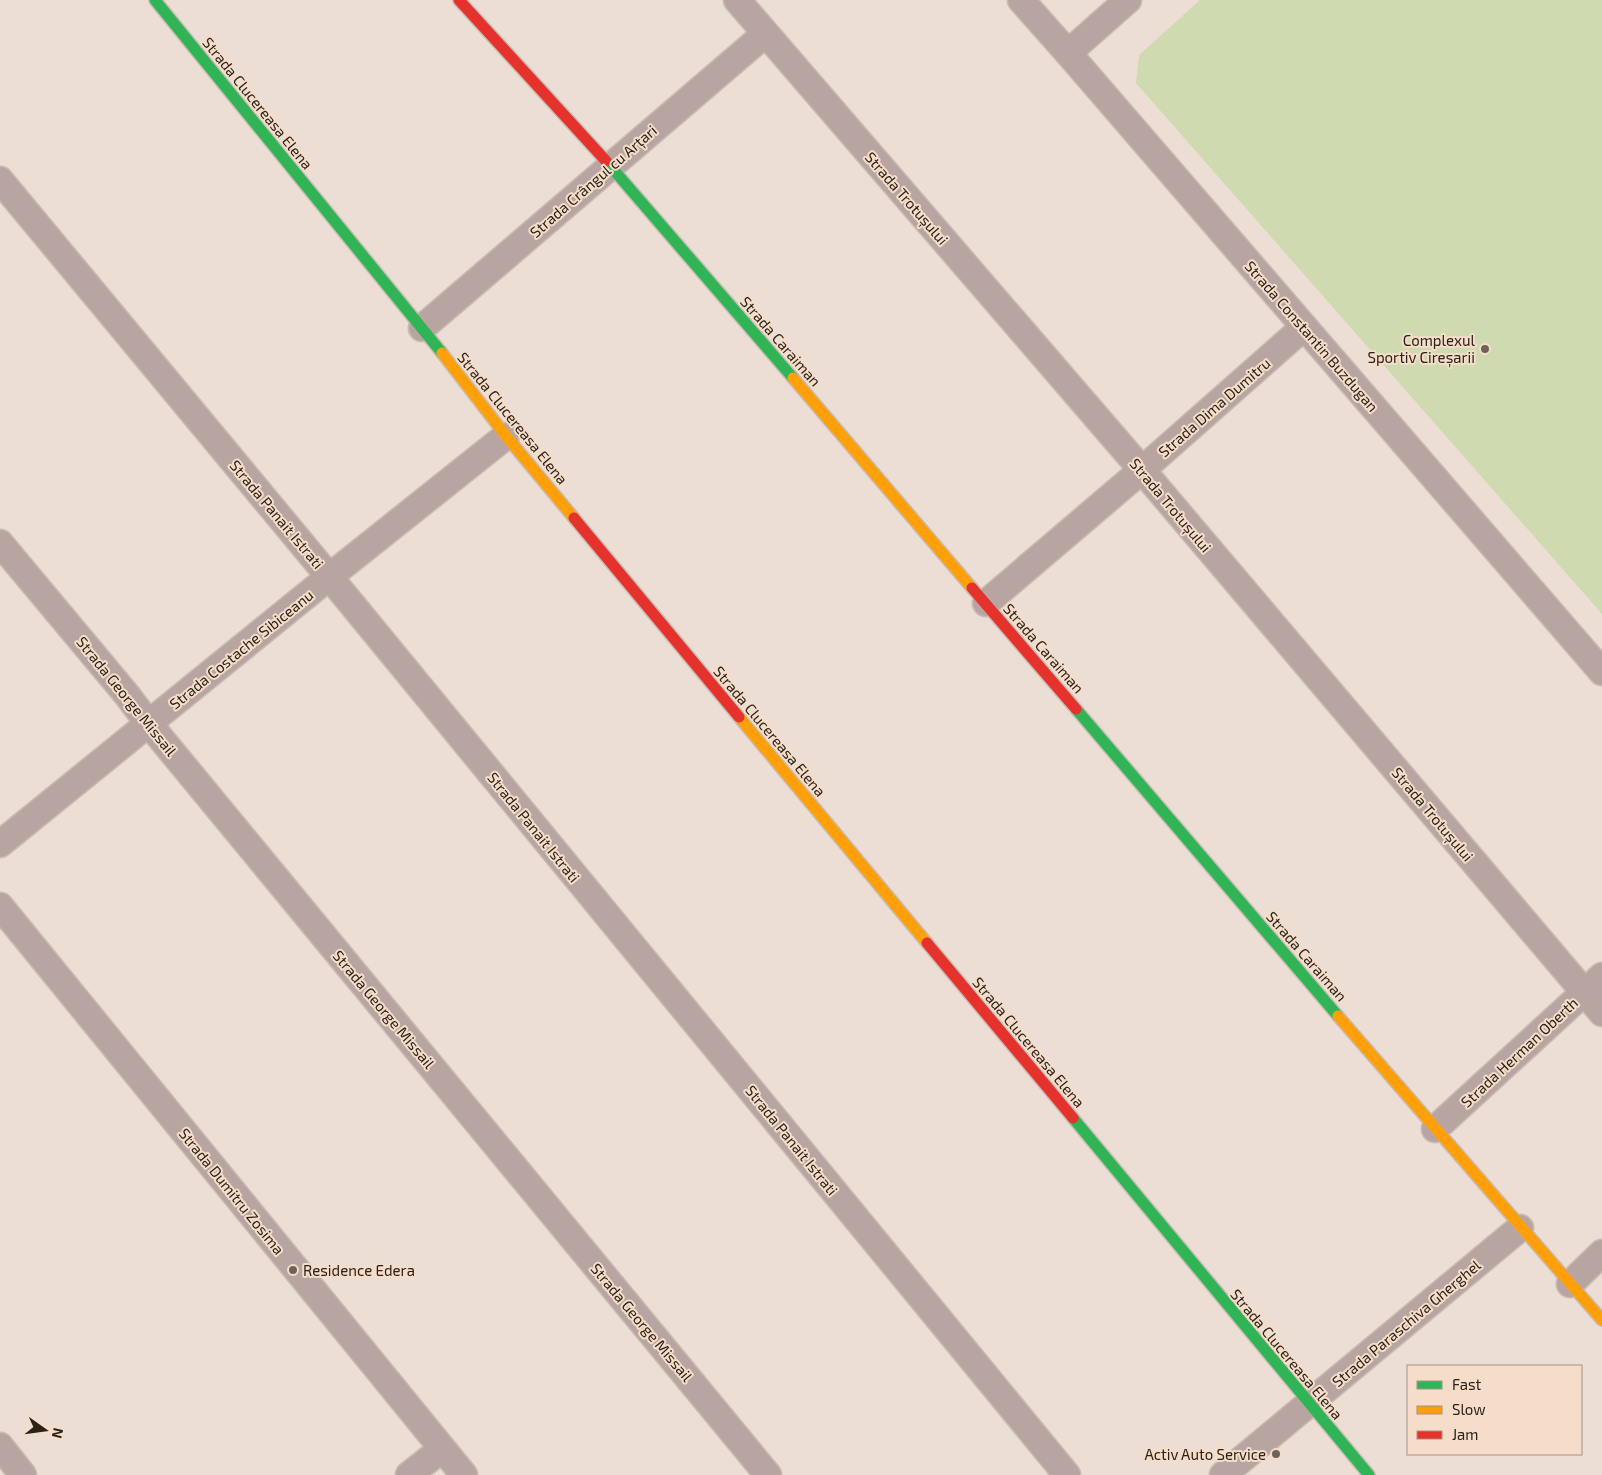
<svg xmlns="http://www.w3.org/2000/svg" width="1602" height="1475" viewBox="0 0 1602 1475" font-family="'Exo 2',sans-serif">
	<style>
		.pitch { fill: #cfdab0 }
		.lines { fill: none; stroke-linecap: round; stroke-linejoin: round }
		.street-casing { stroke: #c7bdb4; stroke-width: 29 }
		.fast-casing { stroke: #c7bdb4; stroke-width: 14 }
		.slow-casing { stroke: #c7bdb4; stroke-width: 14 }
		.jam-casing { stroke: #c7bdb4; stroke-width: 14 }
		.street { stroke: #b8a4a0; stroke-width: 26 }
		.fast { stroke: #30b455; stroke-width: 11 }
		.slow { stroke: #ff9f0a; stroke-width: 11 }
		.jam { stroke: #e5322d; stroke-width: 11 }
		.poi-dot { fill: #6e635a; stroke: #f6ddc9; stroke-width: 2 }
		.labels { text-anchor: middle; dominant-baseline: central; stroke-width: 4; stroke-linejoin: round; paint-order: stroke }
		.street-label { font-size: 15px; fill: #2a2119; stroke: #f6ddc9 }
		.poi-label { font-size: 15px; fill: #2a2119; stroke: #f6ddc9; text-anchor: end }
	</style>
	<rect width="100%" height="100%" fill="#ecded4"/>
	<polygon class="pitch" points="1200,0 1602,0 1602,614 1136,83 1139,55"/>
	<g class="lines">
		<g class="street-casing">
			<g id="street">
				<polyline points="737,0 1142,470 1602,1013"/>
				<polyline points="1021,0 1068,53 1602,672"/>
				<polyline points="1068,53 1128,0"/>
				<polyline points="0,180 346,597 1067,1475"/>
				<polyline points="422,328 765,34"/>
				<polyline points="0,543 127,695 149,724 768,1475"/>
				<polyline points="986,603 1142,470 1304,327"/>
				<polyline points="0,844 329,577 506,436"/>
				<polyline points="0,906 464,1475"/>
				<polyline points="1435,1129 1602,976"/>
				<polyline points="1570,1284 1602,1253"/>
				<polyline points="0,1446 23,1475"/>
				<polyline points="409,1475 442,1449"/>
				<polyline points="1223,1475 1520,1228"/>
			</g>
		</g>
		<g class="fast-casing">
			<g id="fast">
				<polyline points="155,0 442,353"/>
				<polyline points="606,161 793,378"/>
				<polyline points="1076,709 1338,1016"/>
				<polyline points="1073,1118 1369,1475"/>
			</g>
		</g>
		<g class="slow-casing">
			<g id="slow">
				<polyline points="442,353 506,436 574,518"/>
				<polyline points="793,378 972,588"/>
				<polyline points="739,717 927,943"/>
				<polyline points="1338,1016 1602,1320"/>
			</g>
		</g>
		<g class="jam-casing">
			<g id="jam">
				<polyline points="459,0 606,161"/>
				<polyline points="574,518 739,717"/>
				<polyline points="972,588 1076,709"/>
				<polyline points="927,943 1073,1118"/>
			</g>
		</g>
		<use href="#street" class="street"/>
		<use href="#fast" class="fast"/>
		<use href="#slow" class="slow"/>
		<use href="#jam" class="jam"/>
	</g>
	<g class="poi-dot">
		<circle cx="1485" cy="349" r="5"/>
		<circle cx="293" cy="1270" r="5"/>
		<circle cx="1276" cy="1454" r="5"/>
	</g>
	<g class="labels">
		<g class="street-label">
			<text transform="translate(258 103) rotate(51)">Strada Clucereasa Elena</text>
			<text transform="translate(593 181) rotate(-41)">Strada Crângul cu Arțari</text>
			<text transform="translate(907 198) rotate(49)">Strada Trotușului</text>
			<text transform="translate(1312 336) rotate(49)">Strada Constantin Buzdugan</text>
			<text transform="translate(781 341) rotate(49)">Strada Caraiman</text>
			<text transform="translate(1214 407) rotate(-41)">Strada Dima Dumitru</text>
			<text transform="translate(513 418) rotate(51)">Strada Clucereasa Elena</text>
			<text transform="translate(1171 505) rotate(50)">Strada Trotușului</text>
			<text transform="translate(277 514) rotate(50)">Strada Panait Istrati</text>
			<text transform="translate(1044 648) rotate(49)">Strada Caraiman</text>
			<text transform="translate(241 649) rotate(-39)">Strada Costache Sibiceanu</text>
			<text transform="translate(127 696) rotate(51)">Strada George Missail</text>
			<text transform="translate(770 731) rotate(50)">Strada Clucereasa Elena</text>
			<text transform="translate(1433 814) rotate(50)">Strada Trotușului</text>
			<text transform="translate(534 827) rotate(51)">Strada Panait Istrati</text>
			<text transform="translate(1307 956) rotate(49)">Strada Caraiman</text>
			<text transform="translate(384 1009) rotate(50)">Strada George Missail</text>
			<text transform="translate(1029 1042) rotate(50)">Strada Clucereasa Elena</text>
			<text transform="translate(1519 1052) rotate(-43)">Strada Herman Oberth</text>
			<text transform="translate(792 1140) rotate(51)">Strada Panait Istrati</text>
			<text transform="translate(232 1191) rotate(51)">Strada Dumitru Zosima</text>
			<text transform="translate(642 1322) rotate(50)">Strada George Missail</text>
			<text transform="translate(1406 1323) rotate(-40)">Strada Paraschiva Gherghel</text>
			<text transform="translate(1287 1354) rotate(50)">Strada Clucereasa Elena</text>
		</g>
		<g class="poi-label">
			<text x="1475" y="340">Complexul<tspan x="1475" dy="17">Sportiv Cireșarii</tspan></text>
			<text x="303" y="1270" text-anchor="start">Residence Edera</text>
			<text x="1266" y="1454">Activ Auto Service</text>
		</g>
	</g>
	<rect x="1407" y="1365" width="175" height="90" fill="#f6ddc9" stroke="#a49283"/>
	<rect x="1417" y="1381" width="25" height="8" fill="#30b455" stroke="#a49283"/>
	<text x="1452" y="1390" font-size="15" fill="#2a2119">Fast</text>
	<rect x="1417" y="1406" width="25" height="8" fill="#ff9f0a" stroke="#a49283"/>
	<text x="1452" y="1415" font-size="15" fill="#2a2119">Slow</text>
	<rect x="1417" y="1431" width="25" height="8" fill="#e5322d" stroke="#a49283"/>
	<text x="1452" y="1440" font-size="15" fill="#2a2119">Jam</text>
	<g transform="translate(45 1430) rotate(104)" stroke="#f6ddc9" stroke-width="4" paint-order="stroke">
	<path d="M0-4L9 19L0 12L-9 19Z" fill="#2a2119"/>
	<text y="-8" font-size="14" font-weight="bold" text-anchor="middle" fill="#2a2119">N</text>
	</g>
</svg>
